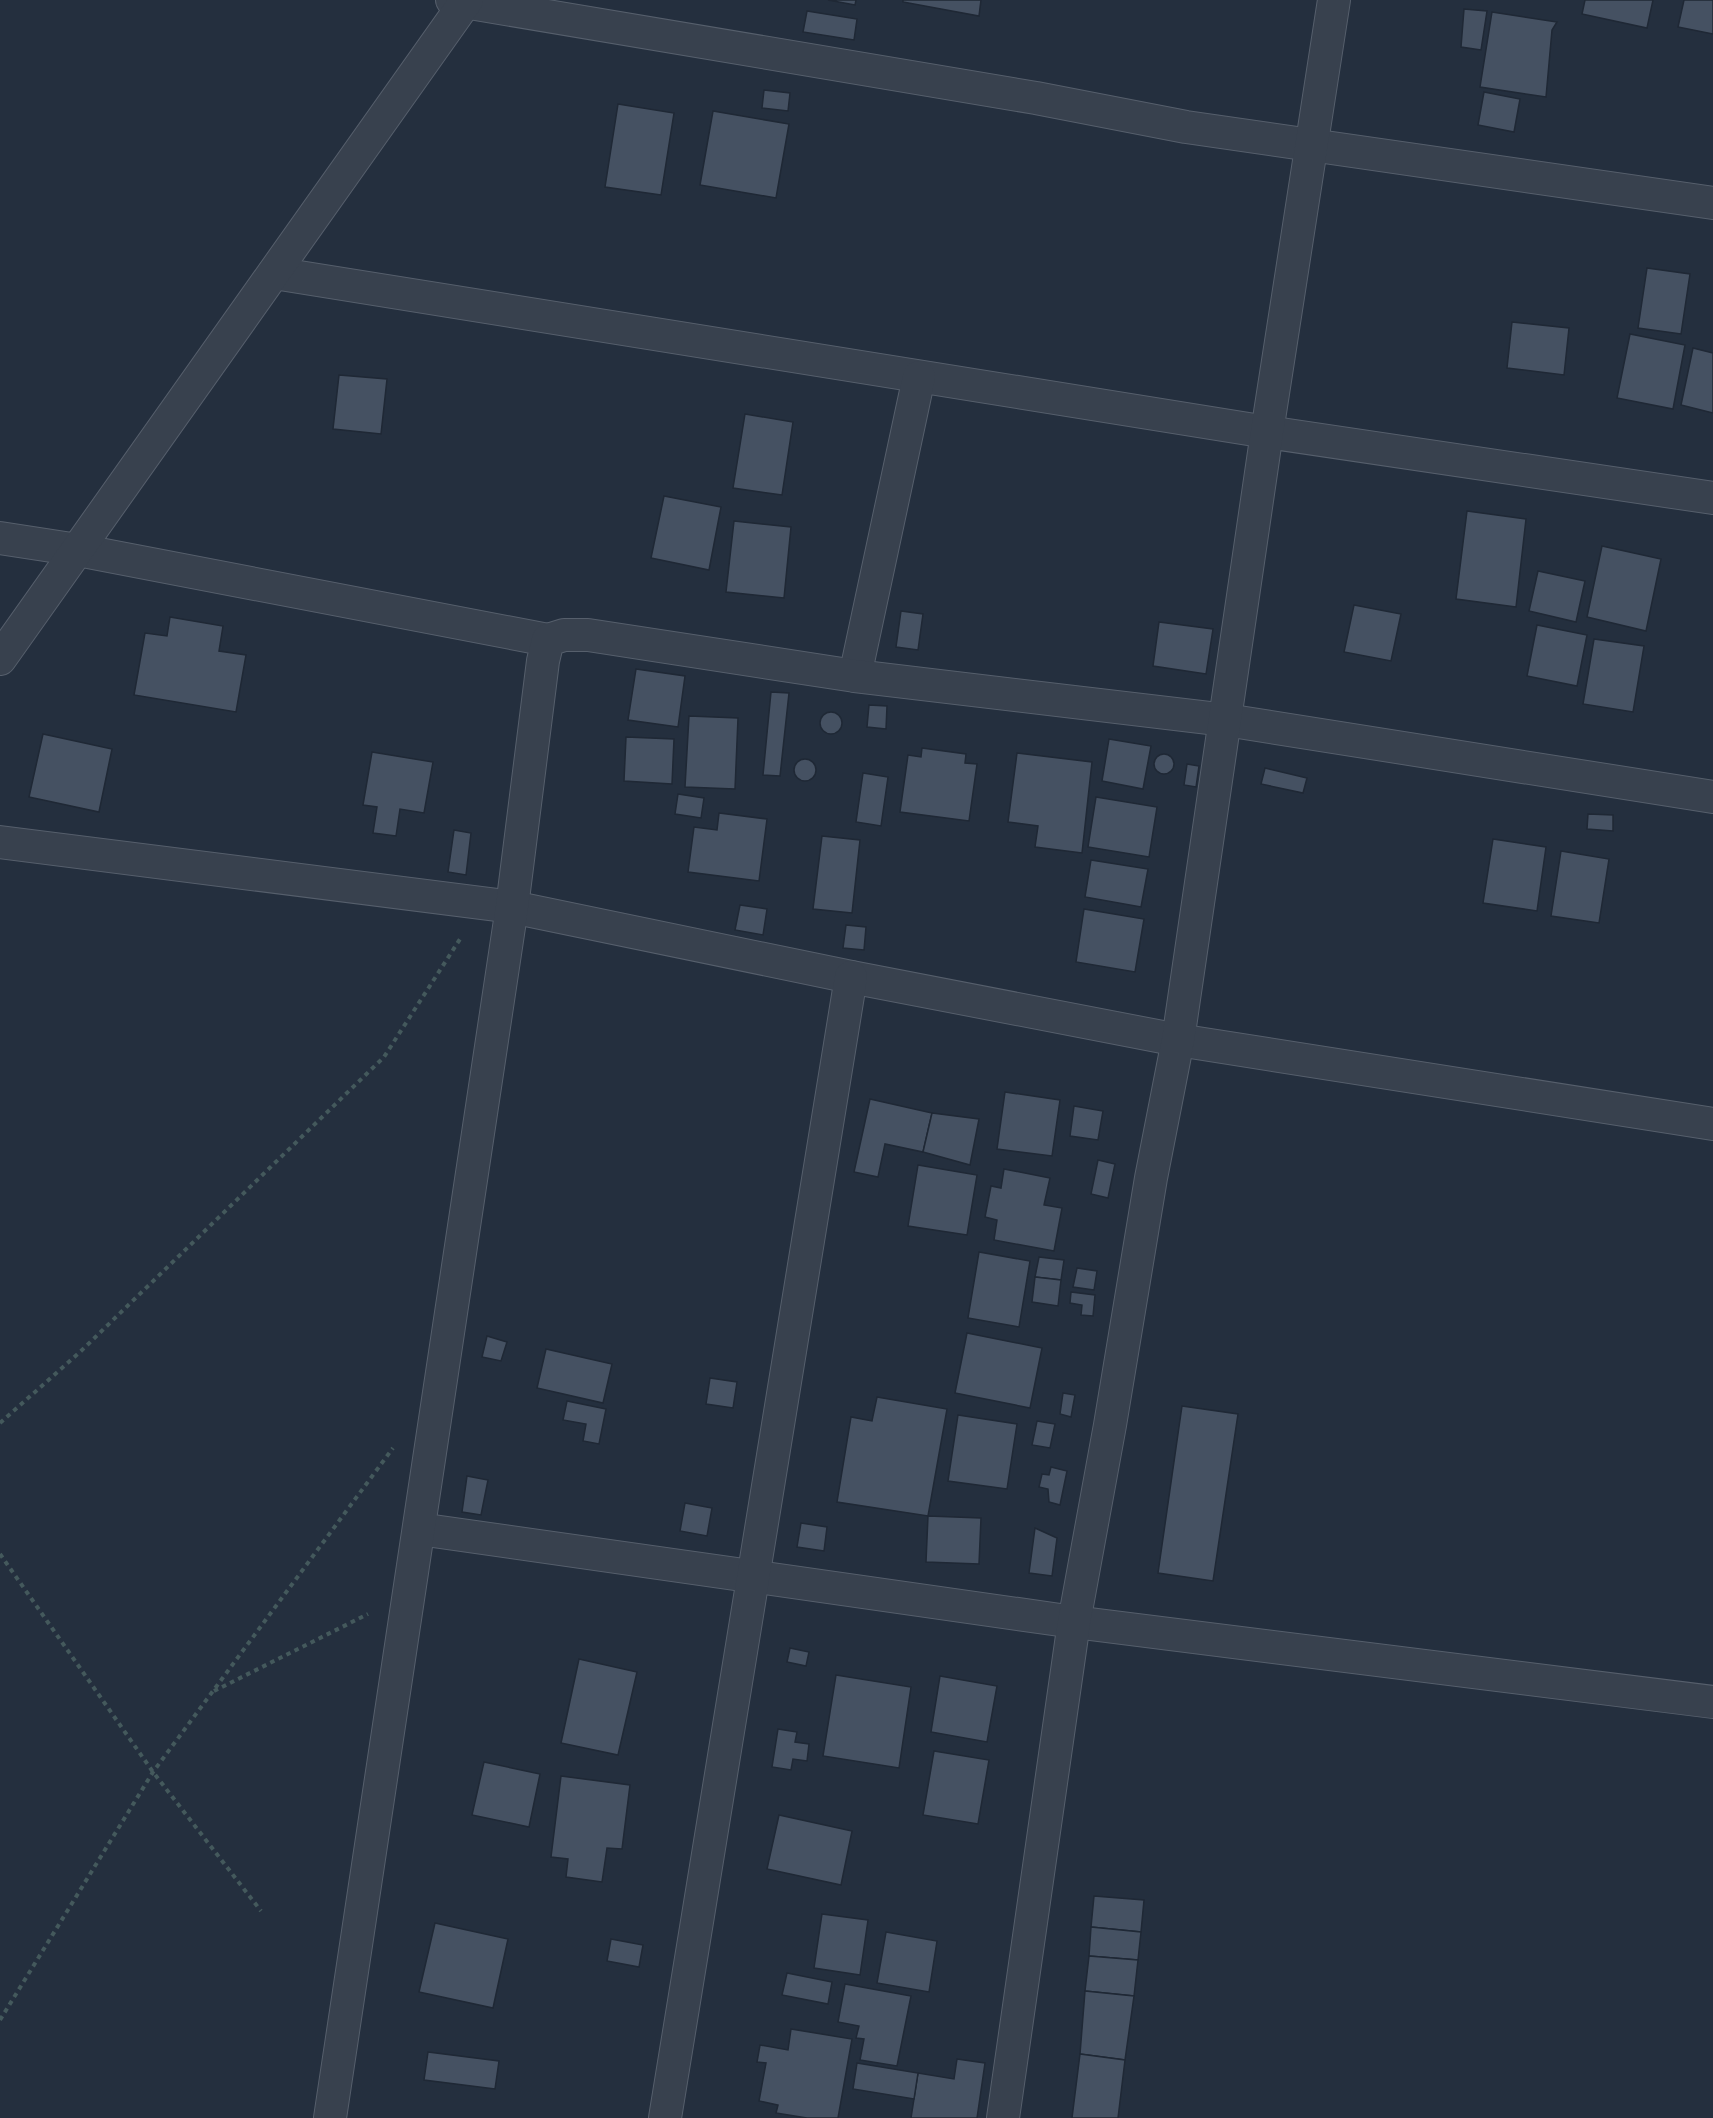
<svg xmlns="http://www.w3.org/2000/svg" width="1713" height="2118" viewBox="0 0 1713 2118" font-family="Lato,sans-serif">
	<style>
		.building { fill: #455162; stroke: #1f2835; stroke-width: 1.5 }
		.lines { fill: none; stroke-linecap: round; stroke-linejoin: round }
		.street-casing { stroke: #565f6c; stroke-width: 34 }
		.path { stroke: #44595c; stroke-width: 4; stroke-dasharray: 4.5 4.5; stroke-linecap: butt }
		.street { stroke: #38414e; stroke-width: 32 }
	</style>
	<rect width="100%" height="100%" fill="#242f3e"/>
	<g class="building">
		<polygon points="828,0 856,0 855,5"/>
		<polygon points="903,0 981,0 979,16 903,2"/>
		<polygon points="1585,0 1653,0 1647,28 1582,14"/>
		<polygon points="1684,0 1713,0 1713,34 1678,27"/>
		<polygon points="1464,9 1487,11 1481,50 1461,47"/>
		<polygon points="807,11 857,19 854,40 803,32"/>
		<polygon points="1492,12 1557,22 1552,30 1546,97 1480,87"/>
		<polygon points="764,90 790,93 788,111 762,108"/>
		<polygon points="1484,92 1520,99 1514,132 1478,125"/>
		<polygon points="618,104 674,113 661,195 605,187"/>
		<polygon points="713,111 789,124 776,198 700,185"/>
		<polygon points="1647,268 1690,274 1681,334 1638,328"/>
		<polygon points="1512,322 1569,328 1564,375 1507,368"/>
		<polygon points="1630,334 1685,345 1673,409 1617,398"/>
		<polygon points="1693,348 1713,353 1713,413 1681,405"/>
		<polygon points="339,375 387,379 381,434 333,429"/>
		<polygon points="745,414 793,422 782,495 733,488"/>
		<polygon points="664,496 721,507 709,570 651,558"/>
		<polygon points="1467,511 1526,519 1516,607 1456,599"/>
		<polygon points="734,521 791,527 784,598 726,592"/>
		<polygon points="1602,546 1661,559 1646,631 1587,617"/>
		<polygon points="1538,571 1585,581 1576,622 1529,611"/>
		<polygon points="1354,605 1401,614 1391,661 1344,652"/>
		<polygon points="901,611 923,614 918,650 896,647"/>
		<polygon points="170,617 223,626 219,651 246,655 236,712 134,695 145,633 167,636"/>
		<polygon points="1159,622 1213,629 1206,674 1153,666"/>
		<polygon points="1537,625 1587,635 1577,686 1527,676"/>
		<polygon points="1594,639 1644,646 1633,712 1583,704"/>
		<polygon points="636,669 685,676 678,727 628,720"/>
		<polygon points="771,692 789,693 780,776 763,775"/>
		<polygon points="869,705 887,706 886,729 867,727"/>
		<circle cx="831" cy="723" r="11"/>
		<polygon points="689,716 738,718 735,789 685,787"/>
		<polygon points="43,734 112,749 99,812 29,797"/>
		<polygon points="626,737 674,739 672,784 624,781"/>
		<polygon points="1109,739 1151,746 1143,789 1102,781"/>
		<polygon points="922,748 966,754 965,763 977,764 969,821 900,812 908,755 921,757"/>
		<polygon points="372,752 433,762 424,813 400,809 396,836 373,833 377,807 363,805"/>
		<polygon points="1017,753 1092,762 1082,853 1035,847 1038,826 1008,822"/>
		<circle cx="1164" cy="764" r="10"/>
		<circle cx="805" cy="770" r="11"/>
		<polygon points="1187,764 1199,766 1196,787 1184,785"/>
		<polygon points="1265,768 1307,778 1303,793 1261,784"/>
		<polygon points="863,773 888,777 881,826 856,822"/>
		<polygon points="678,794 704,798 701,818 675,814"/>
		<polygon points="1096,797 1157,807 1149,857 1088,847"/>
		<polygon points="719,813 767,819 759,881 688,872 694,827 717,830"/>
		<polygon points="1588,814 1613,815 1613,831 1587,829"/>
		<polygon points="454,830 471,833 466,875 448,872"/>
		<polygon points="822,836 860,840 852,913 813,909"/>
		<polygon points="1493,839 1546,847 1537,911 1483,903"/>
		<polygon points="1561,851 1609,859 1599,923 1551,916"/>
		<polygon points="1091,860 1148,869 1141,907 1085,897"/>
		<polygon points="740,905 767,909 763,935 735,930"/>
		<polygon points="1084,909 1144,919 1135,972 1076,962"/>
		<polygon points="846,925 866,927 864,950 843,948"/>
		<polygon points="1005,1092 1060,1100 1052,1156 997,1149"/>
		<polygon points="870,1099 932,1113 923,1152 885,1144 878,1177 854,1172"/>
		<polygon points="1074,1106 1103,1111 1098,1140 1070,1136"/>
		<polygon points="932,1113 979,1119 970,1165 923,1152"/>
		<polygon points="1098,1160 1115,1164 1108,1198 1091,1194"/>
		<polygon points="918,1165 977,1175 967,1235 908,1226"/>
		<polygon points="1004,1169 1050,1178 1044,1205 1062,1208 1054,1251 994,1240 997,1220 985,1217 991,1186 1001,1188"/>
		<polygon points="979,1252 1030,1261 1019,1327 968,1318"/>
		<polygon points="1039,1257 1064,1260 1061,1280 1035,1277"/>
		<polygon points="1077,1268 1097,1271 1094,1290 1073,1287"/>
		<polygon points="1035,1277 1061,1280 1058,1306 1032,1302"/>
		<polygon points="1071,1292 1095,1295 1093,1316 1081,1315 1082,1305 1070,1303"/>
		<polygon points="967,1333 1042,1348 1030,1408 955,1393"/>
		<polygon points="487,1336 507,1342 501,1361 482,1357"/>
		<polygon points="546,1349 612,1364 603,1403 537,1388"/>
		<polygon points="710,1378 737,1382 733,1408 706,1404"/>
		<polygon points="1063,1393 1075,1395 1071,1417 1060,1414"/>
		<polygon points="877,1397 947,1409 928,1516 837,1502 851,1417 872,1421"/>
		<polygon points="567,1401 606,1409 599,1444 583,1441 586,1424 563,1420"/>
		<polygon points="1182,1406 1238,1414 1213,1581 1158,1573"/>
		<polygon points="958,1415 1017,1424 1007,1489 948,1481"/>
		<polygon points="1037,1421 1055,1424 1050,1448 1032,1445"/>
		<polygon points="1051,1467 1067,1471 1060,1505 1049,1502 1048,1489 1039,1487 1042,1474 1049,1475"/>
		<polygon points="467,1476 488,1480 481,1515 462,1512"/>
		<polygon points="685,1503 712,1508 707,1536 680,1531"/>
		<polygon points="928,1516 981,1518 979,1564 926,1562"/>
		<polygon points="801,1523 827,1527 824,1551 797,1547"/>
		<polygon points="1035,1528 1057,1538 1052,1576 1029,1573"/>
		<polygon points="790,1648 809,1652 806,1666 787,1662"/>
		<polygon points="579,1659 637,1672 618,1755 561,1743"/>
		<polygon points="836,1675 911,1687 899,1768 823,1756"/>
		<polygon points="940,1676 997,1686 987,1742 931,1732"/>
		<polygon points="778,1729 797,1732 795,1742 809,1744 807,1761 793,1759 791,1770 772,1767"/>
		<polygon points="934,1751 989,1760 978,1824 923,1815"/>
		<polygon points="484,1762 540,1774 529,1827 472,1815"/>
		<polygon points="561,1776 630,1785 622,1849 607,1848 602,1882 566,1877 568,1859 551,1857"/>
		<polygon points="779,1815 852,1831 841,1885 767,1869"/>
		<polygon points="1094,1896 1144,1900 1141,1932 1091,1927"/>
		<polygon points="822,1914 868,1920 860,1975 814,1968"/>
		<polygon points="435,1923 508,1939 493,2008 419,1992"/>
		<polygon points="1091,1927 1141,1932 1138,1960 1089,1956"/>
		<polygon points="886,1932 937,1941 929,1992 877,1983"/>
		<polygon points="611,1939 643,1945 639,1967 607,1961"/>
		<polygon points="1089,1956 1138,1960 1134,1996 1085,1991"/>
		<polygon points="787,1973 832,1982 828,2004 782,1995"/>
		<polygon points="845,1984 911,1996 897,2066 860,2060 864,2039 856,2038 859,2026 838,2022"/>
		<polygon points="1085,1991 1134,1996 1125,2060 1080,2054"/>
		<polygon points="791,2029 852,2039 838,2118 807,2118 776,2113 778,2105 759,2101 766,2063 757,2062 760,2045 788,2050"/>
		<polygon points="428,2052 499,2061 495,2089 424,2080"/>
		<polygon points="1080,2054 1125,2060 1118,2118 1072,2118"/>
		<polygon points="957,2059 985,2063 977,2118 911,2118 918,2073 954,2079"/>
		<polygon points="857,2063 918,2073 914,2099 853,2089"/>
	</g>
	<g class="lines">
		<g class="street-casing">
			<g id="street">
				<polyline points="452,0 1036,98 1186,127 1713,203"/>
				<polyline points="274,273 1267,432 1713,498"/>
				<polyline points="0,538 78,550 548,640"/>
				<polyline points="0,659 467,0"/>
				<polyline points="855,676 919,377"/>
				<polyline points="0,842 512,907 851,977 1178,1040 1713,1124"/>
				<polyline points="419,1529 1074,1622 1713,1702"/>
				<polyline points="330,2118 512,907 543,661 548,640 564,635 588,635 855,676 1226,720 1713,797"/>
				<polyline points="665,2118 851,977"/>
				<polyline points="1003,2118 1074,1622 1110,1425 1151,1178 1178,1040 1267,432 1334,0"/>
			</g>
		</g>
		<g class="path">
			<polyline points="0,1423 80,1352 384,1057 462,936"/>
			<polyline points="0,1554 153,1772 261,1911"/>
			<polyline points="214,1691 368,1614"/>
			<polyline points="0,2020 153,1772 393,1448"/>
		</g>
		<use href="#street" class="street"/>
	</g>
</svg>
